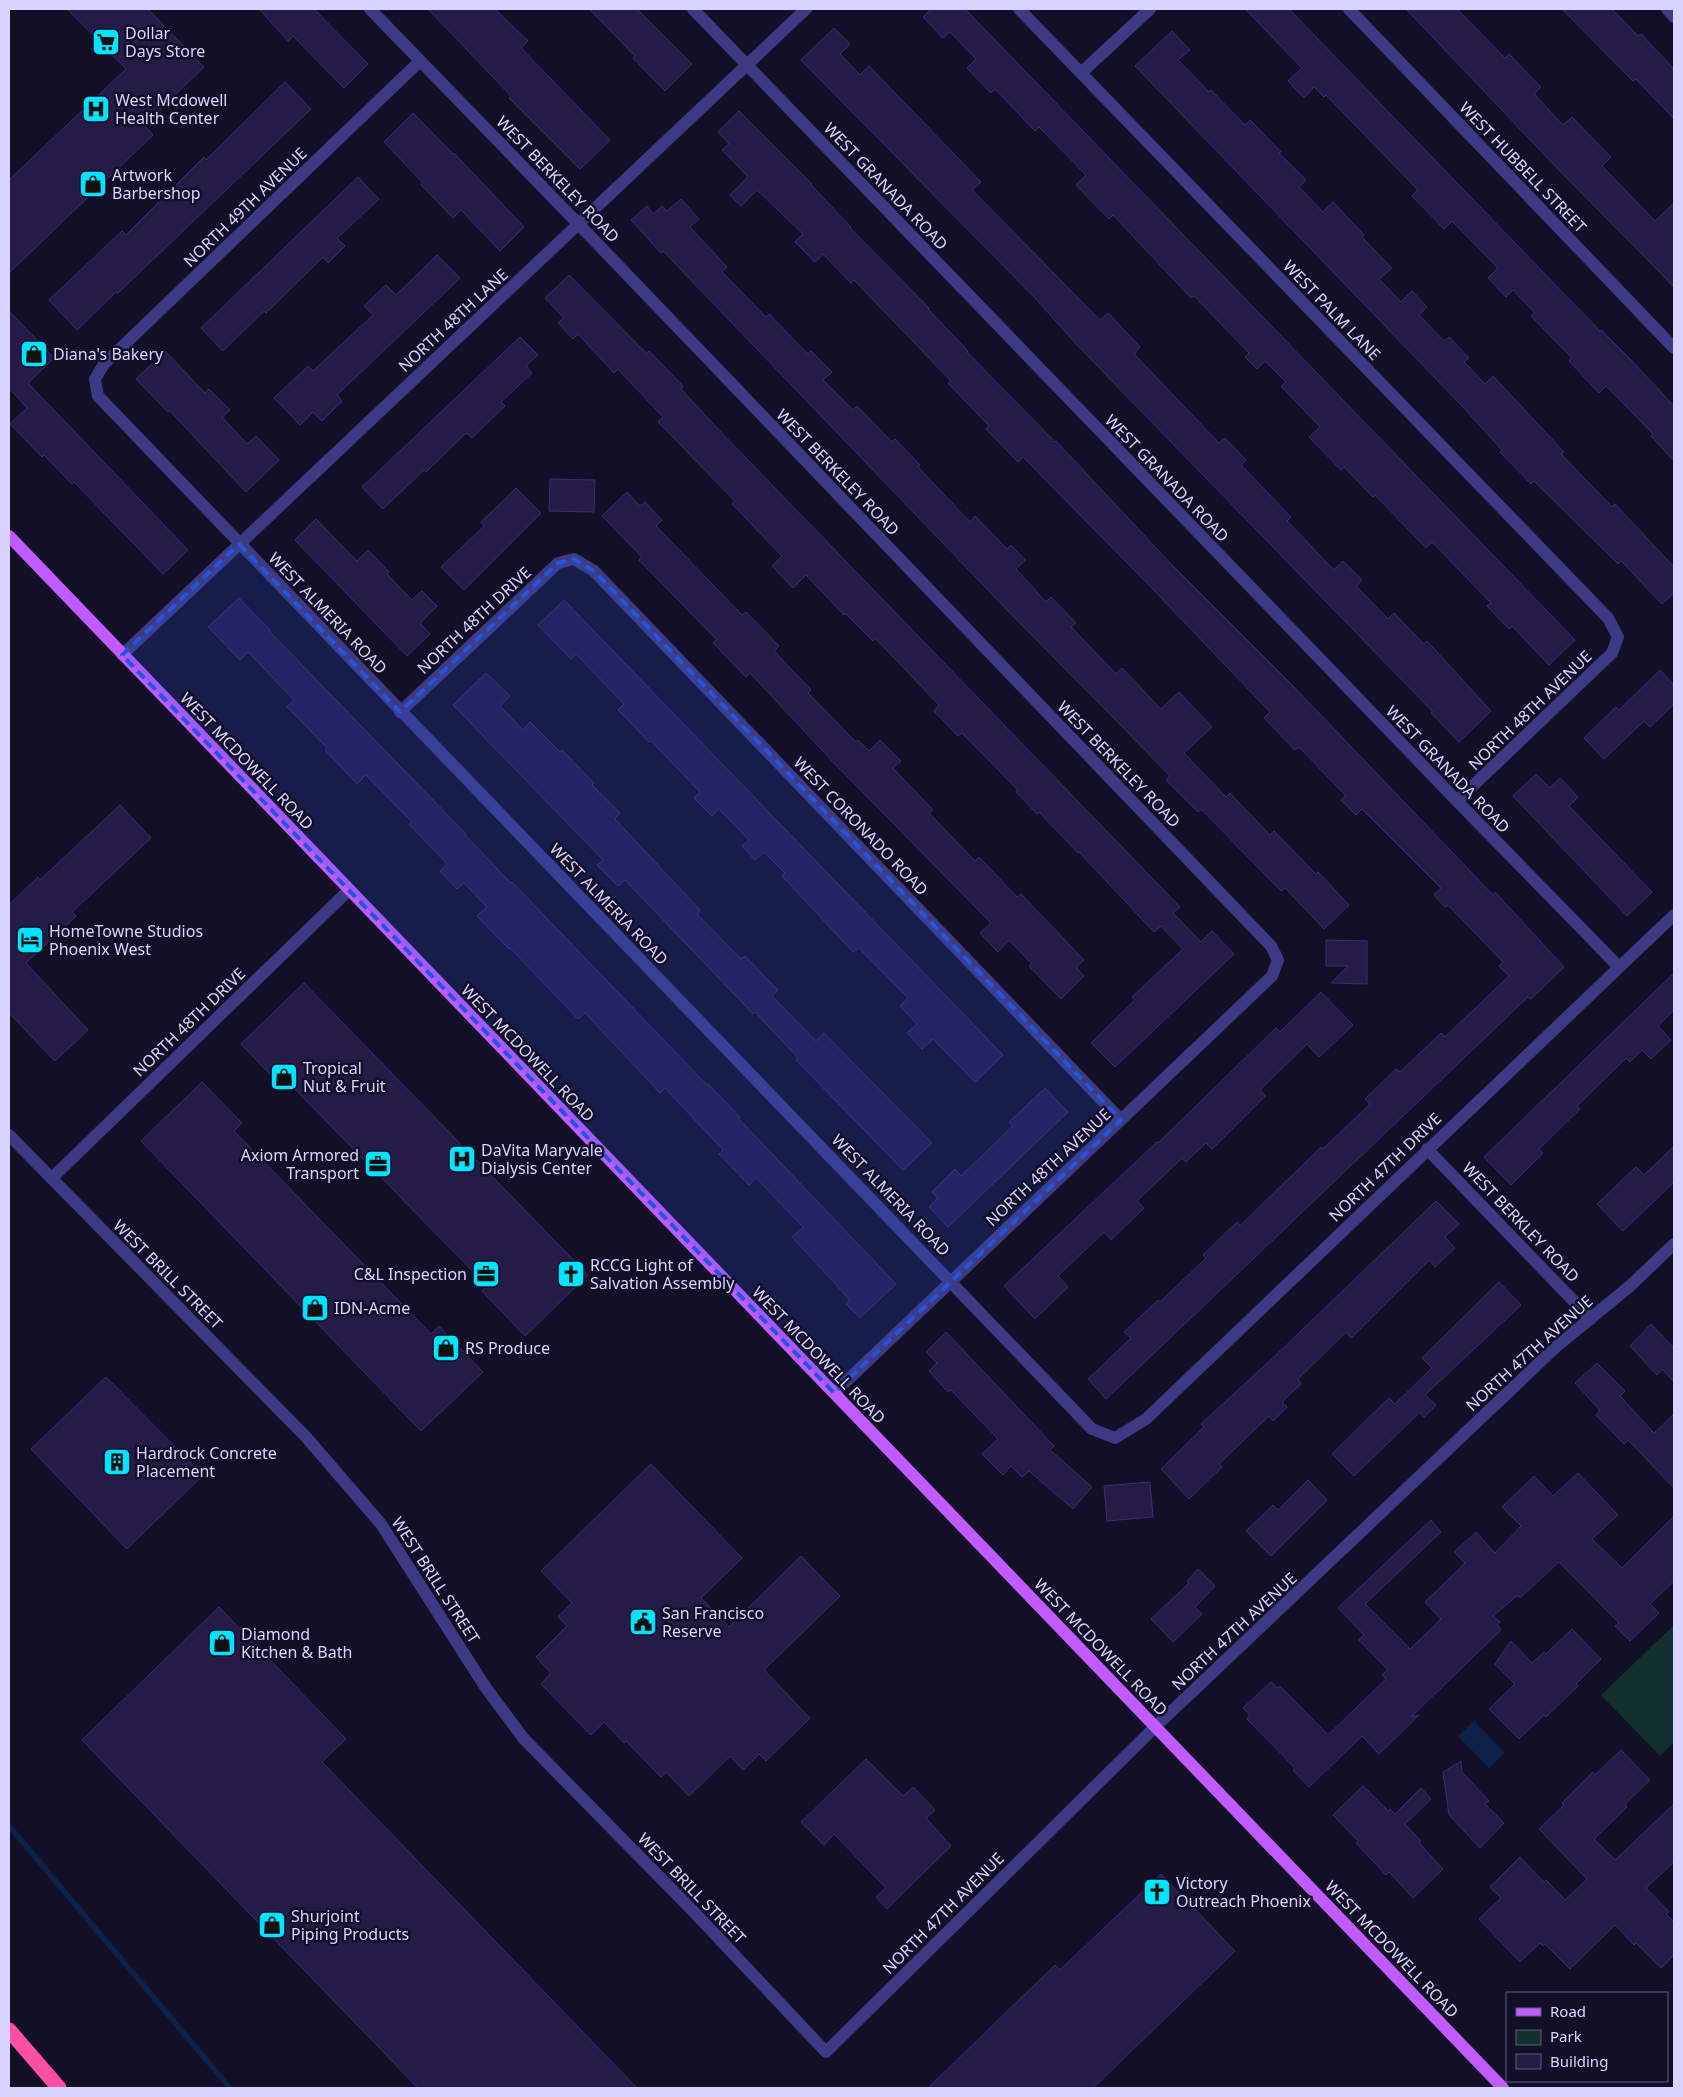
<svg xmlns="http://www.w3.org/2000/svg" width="1683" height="2097" viewBox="0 0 1683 2097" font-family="'Noto Sans',sans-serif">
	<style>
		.green { fill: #12302f }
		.water { fill: #0c2248 }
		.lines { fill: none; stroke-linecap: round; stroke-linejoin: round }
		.stream { stroke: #0c2248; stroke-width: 5.5 }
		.building { fill: #241b47; stroke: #3b2d73 }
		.minor { stroke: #3d3a85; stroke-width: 12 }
		.major { stroke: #c25bff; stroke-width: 12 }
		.highway { stroke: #ff4fa3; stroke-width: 15 }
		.marked { fill: #2655da; fill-opacity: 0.2; stroke: #2655da; stroke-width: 4; stroke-dasharray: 10 6; stroke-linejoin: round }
		.labels { text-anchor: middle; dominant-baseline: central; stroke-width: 5; stroke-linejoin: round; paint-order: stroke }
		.poi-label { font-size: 16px; fill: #d9d4ff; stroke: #130f26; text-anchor: start }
		.street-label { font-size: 16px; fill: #d9d4ff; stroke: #130f26 }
	</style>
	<rect width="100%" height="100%" fill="#130f26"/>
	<polygon class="green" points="1674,1625 1674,1742 1660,1756 1601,1695"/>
	<polygon class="water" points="1474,1721 1505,1753 1489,1768 1458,1736"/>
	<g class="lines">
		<polyline class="stream" points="9,1826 230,2088"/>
	</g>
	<g class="building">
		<polygon points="67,9 148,9 204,67 144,125 153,135 9,273 9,180 126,69"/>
		<polygon points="259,9 314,9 368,64 344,88 293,36 288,41"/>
		<polygon points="428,9 495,9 528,41 521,48 610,140 580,169 509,98 511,96"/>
		<polygon points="589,9 637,9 692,64 665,91 633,58 635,56"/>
		<polygon points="931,9 965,9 1575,640 1549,665 1512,626 1509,629 1487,606 1491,603 1432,542 1426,548 1375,495 1373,497 1344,467 1341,470 1309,437 1320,427 1281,386 1286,382 1265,361 1257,369 1245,357 1249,353 1194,296 1191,298 1113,215 1109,219 1076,185 1086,175 1039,127 1035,131 995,89 991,93 967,68 976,59 950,32 943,38 923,17"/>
		<polygon points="1245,9 1289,9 1600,331 1601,330 1632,361 1674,406 1674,461 1651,436 1653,434 1606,386 1599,393 1569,361 1572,358 1531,316 1535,313 1513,290 1506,297 1488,278 1498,268 1452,221 1444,229 1412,196 1418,190 1326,95 1324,97 1314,87 1304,98 1288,81 1302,68"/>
		<polygon points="1406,9 1457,9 1505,58 1509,54 1541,87 1534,94 1563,125 1572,117 1611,157 1602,166 1655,221 1674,203 1674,287 1556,167"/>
		<polygon points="1562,9 1612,9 1638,36 1641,34 1674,69 1674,119 1636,79 1633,81"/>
		<polygon points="834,28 850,44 840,54 860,75 869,66 981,182 972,190 1100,320 1108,313 1140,347 1134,354 1219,443 1225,438 1246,460 1241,465 1291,517 1287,521 1334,570 1343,561 1362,580 1356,586 1388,619 1394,613 1424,644 1427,641 1491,711 1459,742 1431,713 1433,712 1076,344 1036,299 801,60"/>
		<polygon points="1172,31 1190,50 1178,60 1209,92 1211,90 1245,125 1250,120 1281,152 1279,153 1306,180 1299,187 1323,212 1333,202 1364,235 1362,237 1392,268 1379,279 1401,302 1412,291 1427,307 1419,315 1444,341 1449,337 1469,358 1464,362 1485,384 1493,376 1564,452 1561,454 1612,507 1615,504 1674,567 1674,593 1662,604 1621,561 1618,564 1534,481 1531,484 1500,452 1502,450 1462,406 1135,66"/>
		<polygon points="285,82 311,109 118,293 116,292 77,330 49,300 122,231 126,235 204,157 206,160"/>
		<polygon points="739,111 812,184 811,185 851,227 850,228 929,308 928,309 968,351 967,352 1055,442 1056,441 1172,565 1295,688 1493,895 1495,892 1564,967 1531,999 1528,997 1106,1399 1088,1379 1131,1338 1124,1332 1158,1300 1160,1302 1206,1258 1203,1255 1237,1222 1240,1226 1321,1147 1323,1149 1370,1104 1365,1099 1396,1069 1400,1072 1441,1033 1445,1037 1509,976 1499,966 1503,962 1448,905 1445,907 1434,895 1441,888 1362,809 1356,815 1341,800 1346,796 1299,747 1295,750 1264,718 1270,712 1144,580 1023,457 1018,462 986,429 989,426 948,383 951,381 854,280 851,283 823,254 815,262 795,242 803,234 757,190 741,206 730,195 748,177 722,150 729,144 718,132"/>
		<polygon points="413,113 453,154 454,153 524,227 500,251 461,210 453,218 421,185 423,183 384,142"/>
		<polygon points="358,177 379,199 337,238 345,246 328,263 323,257 266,313 264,311 223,351 201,328"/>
		<polygon points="681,199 699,219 690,227 727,267 722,272 766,317 769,314 808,354 811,351 832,372 823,380 853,410 857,406 892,442 895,439 920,465 918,467 970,522 975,516 1007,549 1011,545 1025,560 1016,569 1046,602 1051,597 1076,623 1071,627 1116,674 1122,668 1161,709 1179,692 1212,727 1184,753 1226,797 1230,793 1270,835 1274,831 1316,874 1318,872 1349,905 1324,929 1285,888 1281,891 1201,809 1198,812 1166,780 1170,776 1141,746 1009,612 663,251 661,253 631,220 647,206 653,214 662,206 667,211"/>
		<polygon points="437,255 460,278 337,395 342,401 322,421 313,412 300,425 274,398 308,366 313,371 373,315 364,306 386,285 396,295"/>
		<polygon points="569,275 647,354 649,351 683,386 681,389 717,428 1180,907 1173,913 1201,942 1212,931 1234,954 1115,1067 1091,1043 1135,1000 1132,997 1183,949 1161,926 1154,932 1079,852 1078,853 1039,812 1037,814 1016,792 1018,790 962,733 958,736 934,711 939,705 875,638 873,641 845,613 844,615 806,575 793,588 772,566 782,556 732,504 735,501 658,422 663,417 618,369 614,373 578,334 573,339 558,323 564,318 545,298"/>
		<polygon points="9,311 54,358 28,383 188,550 163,574 74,482 72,484 44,455 42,457 10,424 27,408 9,388"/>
		<polygon points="520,337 538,355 526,366 532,373 501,402 505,406 472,438 466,433 426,472 424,470 383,509 362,487"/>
		<polygon points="165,351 205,393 209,389 230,410 222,417 247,444 256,436 279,460 246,492 169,410 168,412 136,379"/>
		<polygon points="550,479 595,480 594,512 549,511"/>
		<polygon points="516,488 541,513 464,590 441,567 484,526 481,522"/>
		<polygon points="627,492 640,506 645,502 662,520 656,526 742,615 746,612 779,646 774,651 811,690 808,693 856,742 858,740 869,751 880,740 901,761 893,768 933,810 929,813 975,861 979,857 1017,897 1021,894 1084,960 1076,967 1084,976 1061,999 1029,966 1032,964 1009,940 998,952 980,933 991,923 834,763 750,673 746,677 713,643 717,640 639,560 642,557 602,516"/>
		<polygon points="316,519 357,561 368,550 389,572 387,574 412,600 422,591 437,606 420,623 430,634 407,656 295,540"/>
		<polygon points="239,598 270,630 269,631 466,834 465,835 511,883 512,882 707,1085 708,1084 740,1117 738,1118 896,1284 860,1318 846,1304 850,1300 792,1237 803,1227 756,1178 749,1185 719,1154 723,1150 665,1088 660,1093 585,1013 578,1019 510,948 509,949 477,916 487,907 464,883 457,889 440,871 447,864 409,824 412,822 366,775 357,784 325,750 327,748 287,707 294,700 248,652 240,660 208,627"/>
		<polygon points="564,600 1003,1055 975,1082 933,1039 922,1049 907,1033 917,1024 900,1006 908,998 859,948 853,952 782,876 785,873 764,852 755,860 742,846 749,840 719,809 712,816 694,798 700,792 651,741 649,742 618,710 624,704 576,654 571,659 538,625"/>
		<polygon points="1660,670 1674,685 1674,704 1650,727 1644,721 1604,759 1584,738 1616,707 1619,710"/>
		<polygon points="486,673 510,696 500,706 523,730 530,722 560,752 562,750 594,783 592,785 620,813 615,819 700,910 697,914 741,959 745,956 778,990 772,996 816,1041 824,1033 932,1143 903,1170 796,1060 798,1058 755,1012 753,1014 625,880 618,886 597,865 603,860 453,705"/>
		<polygon points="1536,774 1550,788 1560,778 1578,797 1569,806 1652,892 1627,916 1513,796"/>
		<polygon points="120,805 151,838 72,912 76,916 26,963 88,1030 55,1061 9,1013 9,905 38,877 40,880"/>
		<polygon points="1326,940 1367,941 1367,984 1331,983 1348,966 1326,966"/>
		<polygon points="1674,973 1674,1010 1658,1026 1671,1040 1651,1059 1642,1050 1630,1062 1626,1058 1577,1106 1580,1109 1539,1149 1543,1153 1511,1185 1484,1157"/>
		<polygon points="304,983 588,1275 525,1336 482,1291 487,1286 290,1084 284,1089 241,1044"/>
		<polygon points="1321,992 1353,1025 1319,1057 1307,1044 1260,1090 1265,1096 1212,1149 1206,1143 1186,1162 1182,1158 1137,1201 1144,1208 1111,1240 1104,1232 1058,1276 1068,1287 1035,1319 1004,1286 1157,1142 1158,1143 1276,1028 1280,1032"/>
		<polygon points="202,1082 242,1123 234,1131 431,1334 439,1326 483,1372 421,1431 141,1141"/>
		<polygon points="1045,1088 1068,1112 948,1227 929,1207 938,1198 932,1192 955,1169 961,1176 1013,1126 1009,1122"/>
		<polygon points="1674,1146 1674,1182 1623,1231 1597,1204 1636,1167 1644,1175"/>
		<polygon points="1436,1201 1459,1224 1445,1237 1455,1248 1435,1267 1429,1260 1351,1338 1346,1332 1298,1379 1301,1384 1282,1402 1287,1407 1273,1421 1269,1416 1219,1464 1222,1467 1189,1499 1161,1469 1204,1427 1201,1424 1275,1356"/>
		<polygon points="1499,1282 1521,1305 1425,1395 1436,1405 1424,1417 1420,1412 1354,1476 1332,1454 1389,1398 1395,1404 1432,1368 1422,1358"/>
		<polygon points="1651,1324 1674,1348 1674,1382 1662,1369 1657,1375 1630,1346"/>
		<polygon points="946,1332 1054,1446 1050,1450 1092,1487 1073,1509 1029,1471 1022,1477 1011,1466 1003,1475 982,1454 998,1439 951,1390 948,1392 929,1371 937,1363 926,1352"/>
		<polygon points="1597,1363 1625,1391 1620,1396 1654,1433 1674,1414 1674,1488 1628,1440 1624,1444 1596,1415 1600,1410 1575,1383"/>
		<polygon points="106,1377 203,1475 127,1549 31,1449"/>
		<polygon points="651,1464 742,1558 701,1598 729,1627 801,1556 840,1596 764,1670 810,1718 766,1761 759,1754 743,1770 730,1756 689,1796 666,1772 661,1777 626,1741 624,1743 604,1722 591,1735 541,1684 551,1673 536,1657 567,1626 558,1617 572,1603 541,1571"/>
		<polygon points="1578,1473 1618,1515 1592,1539 1622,1568 1674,1516 1674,1581 1650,1604 1659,1613 1630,1641 1615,1626 1619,1623 1559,1562 1520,1598 1518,1595 1493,1616 1500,1622 1497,1625 1501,1630 1411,1717 1419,1715 1379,1754 1362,1736 1309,1787 1293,1770 1295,1768 1247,1719 1250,1715 1243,1708 1271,1682 1278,1688 1280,1686 1328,1735 1386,1679 1382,1675 1388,1670 1359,1640 1364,1635 1338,1608 1431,1520 1441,1532 1365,1604 1410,1649 1441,1619 1425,1602 1465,1563 1454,1552 1476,1532 1495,1553 1521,1526 1502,1507 1534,1476 1553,1496"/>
		<polygon points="1308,1480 1327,1500 1271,1556 1246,1531 1273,1505 1278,1510"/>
		<polygon points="1150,1482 1153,1517 1107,1521 1104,1486"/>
		<polygon points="1198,1569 1215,1586 1195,1607 1202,1614 1173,1642 1151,1619 1189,1583 1187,1581"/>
		<polygon points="219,1607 346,1739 322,1762 637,2088 418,2088 82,1740"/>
		<polygon points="1572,1629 1601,1659 1576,1684 1578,1686 1546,1717 1544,1715 1519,1739 1489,1709 1515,1684 1495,1664 1511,1641 1532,1663 1544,1652 1546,1654"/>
		<polygon points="1621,1750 1650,1780 1625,1804 1627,1807 1594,1839 1615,1860 1674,1804 1674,1862 1646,1888 1669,1912 1666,1914 1674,1922 1674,1955 1661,1968 1636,1943 1634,1945 1615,1925 1570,1969 1545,1944 1543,1946 1540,1943 1520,1962 1479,1919 1501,1898 1490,1887 1520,1857 1544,1882 1546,1880 1565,1900 1587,1879 1539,1829 1564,1805 1562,1803 1593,1772 1595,1775"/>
		<polygon points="866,1759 903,1796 913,1787 935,1810 926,1818 951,1846 887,1909 876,1897 886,1888 834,1834 824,1845 801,1822"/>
		<polygon points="1461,1761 1462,1772 1489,1801 1485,1804 1504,1823 1480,1848 1449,1815 1443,1772"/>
		<polygon points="1363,1786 1388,1811 1390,1809 1395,1814 1421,1788 1431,1799 1405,1824 1421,1841 1419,1843 1443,1869 1413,1898 1389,1872 1386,1875 1356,1843 1358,1841 1333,1815"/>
		<polygon points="1161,1874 1235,1951 1093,2088 928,2088 1055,1965 1060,1970"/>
	</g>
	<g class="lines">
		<g class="minor">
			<polyline points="370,9 590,236 1271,946 1278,960 1272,976 834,1393"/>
			<polyline points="693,9 1457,801 1619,967"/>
			<polyline points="1019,9 1608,618 1618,637 1612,653 1457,801"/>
			<polyline points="1349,9 1674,348"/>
			<polyline points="1667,9 1674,17"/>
			<path d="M420,61L104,364L95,379L98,396C428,742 763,1083 1092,1429L1115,1438L1146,1419L1674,915"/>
			<polyline points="1081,73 1150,9"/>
			<polyline points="122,655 806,9"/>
			<polyline points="400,712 558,563 574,559 594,571 1121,1120"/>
			<polyline points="9,1135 306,1437 381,1524 486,1688 524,1739 693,1911 826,2052 1155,1727 1557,1346 1630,1286 1674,1244"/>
			<polyline points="1427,1149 1591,1319"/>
			<polyline points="52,1178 349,890"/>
		</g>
		<polyline class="major" points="9,536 1503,2088"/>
		<polyline class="highway" points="9,2030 59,2088"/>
	</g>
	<path class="marked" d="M239,544L400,712L558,563L574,559L594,571L1121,1120L834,1393L122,655Z"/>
	<defs>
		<g id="supermarket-square" transform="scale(1.4375)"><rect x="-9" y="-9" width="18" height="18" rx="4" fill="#00e5ff" stroke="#130f26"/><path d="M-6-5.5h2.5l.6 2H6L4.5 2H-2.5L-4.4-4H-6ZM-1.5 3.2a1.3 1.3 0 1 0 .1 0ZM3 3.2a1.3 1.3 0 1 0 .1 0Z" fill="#111"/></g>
		<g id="hospital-square" transform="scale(1.4375)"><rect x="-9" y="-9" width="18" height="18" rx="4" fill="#00e5ff" stroke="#130f26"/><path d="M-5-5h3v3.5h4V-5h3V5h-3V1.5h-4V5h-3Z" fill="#111"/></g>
		<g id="shop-square" transform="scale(1.4375)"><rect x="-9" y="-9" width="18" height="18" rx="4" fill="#00e5ff" stroke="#130f26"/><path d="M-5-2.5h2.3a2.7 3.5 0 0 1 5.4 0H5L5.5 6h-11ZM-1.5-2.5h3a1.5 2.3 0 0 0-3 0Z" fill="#111"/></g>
		<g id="hotel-square" transform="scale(1.4375)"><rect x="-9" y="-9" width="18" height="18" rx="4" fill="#00e5ff" stroke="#130f26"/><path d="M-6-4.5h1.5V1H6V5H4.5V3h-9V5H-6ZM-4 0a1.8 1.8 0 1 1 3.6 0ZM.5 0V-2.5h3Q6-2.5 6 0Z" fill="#111"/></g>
		<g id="office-square" transform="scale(1.4375)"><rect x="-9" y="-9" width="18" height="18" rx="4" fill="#00e5ff" stroke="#130f26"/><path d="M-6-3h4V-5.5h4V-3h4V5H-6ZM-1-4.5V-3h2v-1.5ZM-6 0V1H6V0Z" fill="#111"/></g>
		<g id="church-square" transform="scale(1.4375)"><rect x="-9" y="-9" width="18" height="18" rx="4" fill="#00e5ff" stroke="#130f26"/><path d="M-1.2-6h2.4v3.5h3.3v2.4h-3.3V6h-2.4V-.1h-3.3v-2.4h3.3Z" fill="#111"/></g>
		<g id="building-square" transform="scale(1.4375)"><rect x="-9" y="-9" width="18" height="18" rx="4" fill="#00e5ff" stroke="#130f26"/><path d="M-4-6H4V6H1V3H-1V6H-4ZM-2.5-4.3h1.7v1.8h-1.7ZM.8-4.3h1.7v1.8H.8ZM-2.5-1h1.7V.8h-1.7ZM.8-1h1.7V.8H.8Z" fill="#111"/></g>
		<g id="civic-square" transform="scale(1.4375)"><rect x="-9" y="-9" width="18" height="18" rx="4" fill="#00e5ff" stroke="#130f26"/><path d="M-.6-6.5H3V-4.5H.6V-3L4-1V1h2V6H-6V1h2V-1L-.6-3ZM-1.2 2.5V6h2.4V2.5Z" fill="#111"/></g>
	</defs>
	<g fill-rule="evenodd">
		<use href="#supermarket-square" x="106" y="42"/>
		<use href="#hospital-square" x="96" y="109"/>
		<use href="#shop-square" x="93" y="184"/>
		<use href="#shop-square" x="34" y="354"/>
		<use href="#hotel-square" x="30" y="940"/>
		<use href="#shop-square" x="284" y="1077"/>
		<use href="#hospital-square" x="462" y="1159"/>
		<use href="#office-square" x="378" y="1164"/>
		<use href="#office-square" x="486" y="1274"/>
		<use href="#church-square" x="571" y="1274"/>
		<use href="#shop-square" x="315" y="1308"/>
		<use href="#shop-square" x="446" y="1348"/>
		<use href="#building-square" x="117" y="1462"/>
		<use href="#civic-square" x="643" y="1622"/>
		<use href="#shop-square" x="222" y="1643"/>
		<use href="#church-square" x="1157" y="1892"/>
		<use href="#shop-square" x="272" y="1925"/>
	</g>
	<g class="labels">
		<g class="poi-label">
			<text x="125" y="33">Dollar<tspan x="125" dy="18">Days Store</tspan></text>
			<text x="115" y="100">West Mcdowell<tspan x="115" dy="18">Health Center</tspan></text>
			<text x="112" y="175">Artwork<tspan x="112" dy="18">Barbershop</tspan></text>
			<text x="53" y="354">Diana's Bakery</text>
			<text x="49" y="931">HomeTowne Studios<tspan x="49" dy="18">Phoenix West</tspan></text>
			<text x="303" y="1068">Tropical<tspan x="303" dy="18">Nut &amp; Fruit</tspan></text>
			<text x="481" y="1150">DaVita Maryvale<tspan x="481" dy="18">Dialysis Center</tspan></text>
			<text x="359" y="1155" text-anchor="end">Axiom Armored<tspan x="359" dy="18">Transport</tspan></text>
			<text x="590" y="1265">RCCG Light of<tspan x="590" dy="18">Salvation Assembly</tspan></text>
			<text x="467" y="1274" text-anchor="end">C&amp;L Inspection</text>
			<text x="334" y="1308">IDN-Acme</text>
			<text x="465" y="1348">RS Produce</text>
			<text x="136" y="1453">Hardrock Concrete<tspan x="136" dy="18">Placement</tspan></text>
			<text x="662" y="1613">San Francisco<tspan x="662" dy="18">Reserve</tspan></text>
			<text x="241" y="1634">Diamond<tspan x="241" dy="18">Kitchen &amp; Bath</tspan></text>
			<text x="1176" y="1883">Victory<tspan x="1176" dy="18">Outreach Phoenix</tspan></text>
			<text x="291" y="1916">Shurjoint<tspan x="291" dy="18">Piping Products</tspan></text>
		</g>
		<g class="street-label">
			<text transform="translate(1523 167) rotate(46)">WEST HUBBELL STREET</text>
			<text transform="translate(558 179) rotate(46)">WEST BERKELEY ROAD</text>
			<text transform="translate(886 186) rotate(46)">WEST GRANADA ROAD</text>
			<text transform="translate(245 207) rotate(-44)">NORTH 49TH AVENUE</text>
			<text transform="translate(1332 310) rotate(46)">WEST PALM LANE</text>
			<text transform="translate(453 320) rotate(-43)">NORTH 48TH LANE</text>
			<text transform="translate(838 472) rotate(46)">WEST BERKELEY ROAD</text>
			<text transform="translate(1167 478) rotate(46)">WEST GRANADA ROAD</text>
			<text transform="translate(328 613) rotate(46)">WEST ALMERIA ROAD</text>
			<text transform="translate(474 620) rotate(-43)">NORTH 48TH DRIVE</text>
			<text transform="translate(1530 710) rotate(-44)">NORTH 48TH AVENUE</text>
			<text transform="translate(247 761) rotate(46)">WEST MCDOWELL ROAD</text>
			<text transform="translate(1119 764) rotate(46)">WEST BERKELEY ROAD</text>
			<text transform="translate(1448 769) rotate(46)">WEST GRANADA ROAD</text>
			<text transform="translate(861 826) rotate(46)">WEST CORONADO ROAD</text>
			<text transform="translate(609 904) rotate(46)">WEST ALMERIA ROAD</text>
			<text transform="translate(189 1022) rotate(-44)">NORTH 48TH DRIVE</text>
			<text transform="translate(528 1053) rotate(46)">WEST MCDOWELL ROAD</text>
			<text transform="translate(1048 1167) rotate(-43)">NORTH 48TH AVENUE</text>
			<text transform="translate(1385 1167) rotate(-44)">NORTH 47TH DRIVE</text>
			<text transform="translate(891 1195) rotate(46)">WEST ALMERIA ROAD</text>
			<text transform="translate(1521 1222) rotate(46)">WEST BERKLEY ROAD</text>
			<text transform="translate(168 1274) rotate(45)">WEST BRILL STREET</text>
			<text transform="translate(1529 1353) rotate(-42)">NORTH 47TH AVENUE</text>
			<text transform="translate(819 1355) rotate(46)">WEST MCDOWELL ROAD</text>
			<text transform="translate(436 1580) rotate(57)">WEST BRILL STREET</text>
			<text transform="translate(1234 1631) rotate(-43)">NORTH 47TH AVENUE</text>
			<text transform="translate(1101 1647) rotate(46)">WEST MCDOWELL ROAD</text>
			<text transform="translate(692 1888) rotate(46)">WEST BRILL STREET</text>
			<text transform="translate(943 1913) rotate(-45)">NORTH 47TH AVENUE</text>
			<text transform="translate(1392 1949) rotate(46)">WEST MCDOWELL ROAD</text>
		</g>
	</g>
	<rect width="1683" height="2097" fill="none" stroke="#d9d4ff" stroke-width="20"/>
	<rect x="1506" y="1992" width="162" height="90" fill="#130f26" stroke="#625e7d"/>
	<rect x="1516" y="2008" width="25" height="8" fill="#c25bff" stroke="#625e7d"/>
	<text x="1550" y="2017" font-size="15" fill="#d9d4ff">Road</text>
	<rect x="1516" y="2030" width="25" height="15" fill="#12302f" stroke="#625e7d"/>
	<text x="1550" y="2042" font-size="15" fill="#d9d4ff">Park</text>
	<rect x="1516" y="2054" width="25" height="15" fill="#241b47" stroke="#625e7d"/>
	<text x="1550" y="2067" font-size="15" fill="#d9d4ff">Building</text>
</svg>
